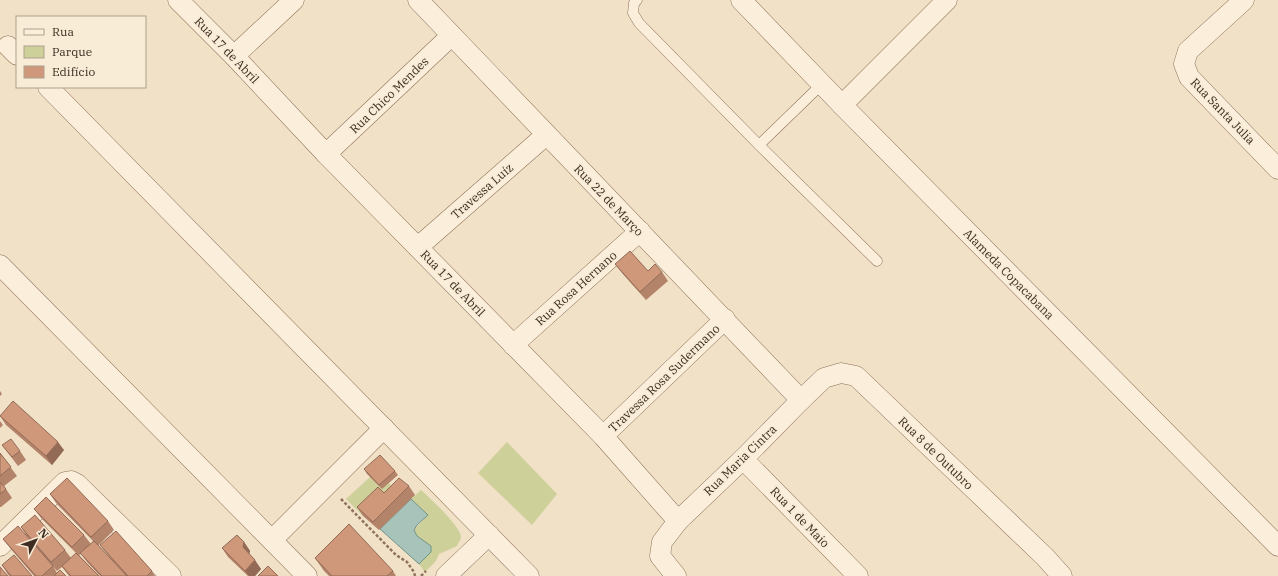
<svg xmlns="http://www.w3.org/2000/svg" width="1278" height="576" viewBox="0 0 1278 576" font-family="'IBM Plex Serif',serif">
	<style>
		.green { fill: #ced09a }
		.water { fill: #a8c4ba; stroke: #6e9487 }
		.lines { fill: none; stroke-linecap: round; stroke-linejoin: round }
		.lane-casing { stroke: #8e725b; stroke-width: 11 }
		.street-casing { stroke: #8e725b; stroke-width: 21 }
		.path { stroke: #8e725b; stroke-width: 2.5; stroke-dasharray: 3 2; stroke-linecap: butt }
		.lane { stroke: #fbefdb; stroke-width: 10 }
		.street { stroke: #fbefdb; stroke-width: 20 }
		.wall { fill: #b3836a }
		.shaded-wall { fill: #926a56 }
		.building { fill: #d0987b; stroke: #926a56 }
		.labels { text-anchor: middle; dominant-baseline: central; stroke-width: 3.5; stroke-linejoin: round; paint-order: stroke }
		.street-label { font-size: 12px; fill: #3d2c1f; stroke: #f8ecd7 }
	</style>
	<rect width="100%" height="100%" fill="#f1e1c7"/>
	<g class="green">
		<polygon points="507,442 557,494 532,525 478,473"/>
		<polygon points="370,477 389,483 398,493 384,496 363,516 346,499"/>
		<path d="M421,490C429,497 462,528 461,537C461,540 458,543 457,546L439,554L436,561L425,572L418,563L431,552V546L417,536L414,530L428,515L411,499Z"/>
	</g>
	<polygon class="water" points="411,499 428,515 417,525 414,530 417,536 431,546 431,552 419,564 380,529"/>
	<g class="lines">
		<g class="lane-casing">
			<g id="lane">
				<polyline points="637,0 634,3 633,13 639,23 759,145 877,261"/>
				<polyline points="759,145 822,84"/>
			</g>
		</g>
		<g class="street-casing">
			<g id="street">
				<polyline points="178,0 234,56 326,154 603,436 678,521"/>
				<polyline points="418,0 801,400"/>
				<polyline points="741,0 842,105 1278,546"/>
				<polyline points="1244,0 1188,51 1184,64 1189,77 1278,169"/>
				<polyline points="8,46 17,55"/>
				<polyline points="234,56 294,0"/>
				<polyline points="48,87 529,576"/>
				<polyline points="842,105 947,0"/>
				<polyline points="326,154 451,36"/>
				<polyline points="418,247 546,135"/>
				<polyline points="0,265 307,576"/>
				<polyline points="513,345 640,231"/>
				<polyline points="603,436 725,319"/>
				<polyline points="743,459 858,576"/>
				<polyline points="272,540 384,428"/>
				<polyline points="0,546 65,482 71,481 77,484 171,576"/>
				<polyline points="446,576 489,535"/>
				<polyline points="676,576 660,556 662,542 678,521 743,459 801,400 824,378 841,373 856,376 1045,557 1062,576"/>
			</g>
		</g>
		<g class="path">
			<polyline points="341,499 396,555 407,562 414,572 415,576"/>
			<polyline points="421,576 426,571"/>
		</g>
		<use href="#lane" class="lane"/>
		<use href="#street" class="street"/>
	</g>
	<g class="wall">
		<polygon points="615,264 648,271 662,272 668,281 646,300 622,273"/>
		<polygon points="0,391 2,394 0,396"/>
		<polygon points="0,416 64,450 52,465 6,425"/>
		<polygon points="0,421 3,425 0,428"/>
		<polygon points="2,445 20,451 26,460 18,466"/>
		<polygon points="0,453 17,476 4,486 12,498 1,507 0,507"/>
		<polygon points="364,469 395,471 398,475 382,489 367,474"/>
		<polygon points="409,486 415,495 379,530 363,516 357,507 384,493"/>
		<polygon points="50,494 108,521 114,530 98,546 127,576 100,576 87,562 81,554 79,555 99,576 69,576 62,567 57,571 27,536 21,527 65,550 71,558 76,553 41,518 34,509 84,535 91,544 93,541 56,503"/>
		<polygon points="3,539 53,566 57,573 66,576 34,576 10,548"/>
		<polygon points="244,542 250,551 249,554 261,569 255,576 248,576 228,557 222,548"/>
		<polygon points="100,545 152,571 155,576 127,576 107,554"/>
		<polygon points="315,558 393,571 396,576 329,576 324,571"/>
		<polygon points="2,565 32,576 9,576"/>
	</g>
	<g class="shaded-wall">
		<polygon points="58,442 64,450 52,465 46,456"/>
		<polygon points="244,542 250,551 249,555 243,547"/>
		<polygon points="255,560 261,569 255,576 249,576 245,571"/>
	</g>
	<g class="building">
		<polygon points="630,251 648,271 655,264 662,272 640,292 615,264"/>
		<polygon points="13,401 58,442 46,456 0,416"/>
		<polygon points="11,439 20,451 12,457 2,445"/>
		<polygon points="0,453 11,467 0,476"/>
		<polygon points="380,455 395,471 379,485 364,469"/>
		<polygon points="67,478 108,521 91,537 50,494"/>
		<polygon points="399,478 409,486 373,522 357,507 378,487 384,493"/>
		<polygon points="0,482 6,489 0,494"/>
		<polygon points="46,497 84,535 72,547 34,509"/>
		<polygon points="35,515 65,550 51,562 21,527"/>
		<polygon points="349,524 393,571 387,576 332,576 315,558"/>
		<polygon points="18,526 53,566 42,576 36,576 3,539"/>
		<polygon points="116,531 152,571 147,576 128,576 100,545"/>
		<polygon points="237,535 244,542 243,547 255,560 245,571 222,548"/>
		<polygon points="94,541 127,576 102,576 80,553"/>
		<polygon points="76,553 99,576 71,576 62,566"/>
		<polygon points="14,555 32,576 11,576 2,565"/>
		<polygon points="268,566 278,576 258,576"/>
		<polygon points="0,567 8,576 0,576"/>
		<polygon points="60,570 66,576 54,576"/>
	</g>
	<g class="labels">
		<g class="street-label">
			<text transform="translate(227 50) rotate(46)">Rua 17 de Abril</text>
			<text transform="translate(389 95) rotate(-44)">Rua Chico Mendes</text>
			<text transform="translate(1223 111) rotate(46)">Rua Santa Julia</text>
			<text transform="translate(482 191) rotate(-41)">Travessa Luíz</text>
			<text transform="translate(609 200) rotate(46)">Rua 22 de Março</text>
			<text transform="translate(1009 274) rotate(45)">Alameda Copacabana</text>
			<text transform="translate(453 283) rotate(46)">Rua 17 de Abril</text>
			<text transform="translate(576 288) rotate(-42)">Rua Rosa Hernano</text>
			<text transform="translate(664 378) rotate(-44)">Travessa Rosa Sudermano</text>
			<text transform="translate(936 453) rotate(44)">Rua 8 de Outubro</text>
			<text transform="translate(740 460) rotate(-44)">Rua Maria Cintra</text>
			<text transform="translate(800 517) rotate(46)">Rua 1 de Maio</text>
		</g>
	</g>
	<rect x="16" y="16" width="130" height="72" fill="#f8ecd7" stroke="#ad9f8d"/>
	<rect x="24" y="29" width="20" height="6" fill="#fbefdb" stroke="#ad9f8d"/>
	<text x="52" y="36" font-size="12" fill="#3d2c1f">Rua</text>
	<rect x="24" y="46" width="20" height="12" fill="#ced09a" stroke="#ad9f8d"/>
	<text x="52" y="56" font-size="12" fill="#3d2c1f">Parque</text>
	<rect x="24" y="66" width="20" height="12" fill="#d0987b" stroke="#ad9f8d"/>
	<text x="52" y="76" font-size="12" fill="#3d2c1f">Edifício</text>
	<g transform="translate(36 540) rotate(49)" stroke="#f8ecd7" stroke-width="3" paint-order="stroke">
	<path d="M0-3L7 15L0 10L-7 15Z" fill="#3d2c1f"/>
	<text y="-6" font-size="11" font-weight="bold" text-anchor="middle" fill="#3d2c1f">N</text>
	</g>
</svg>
